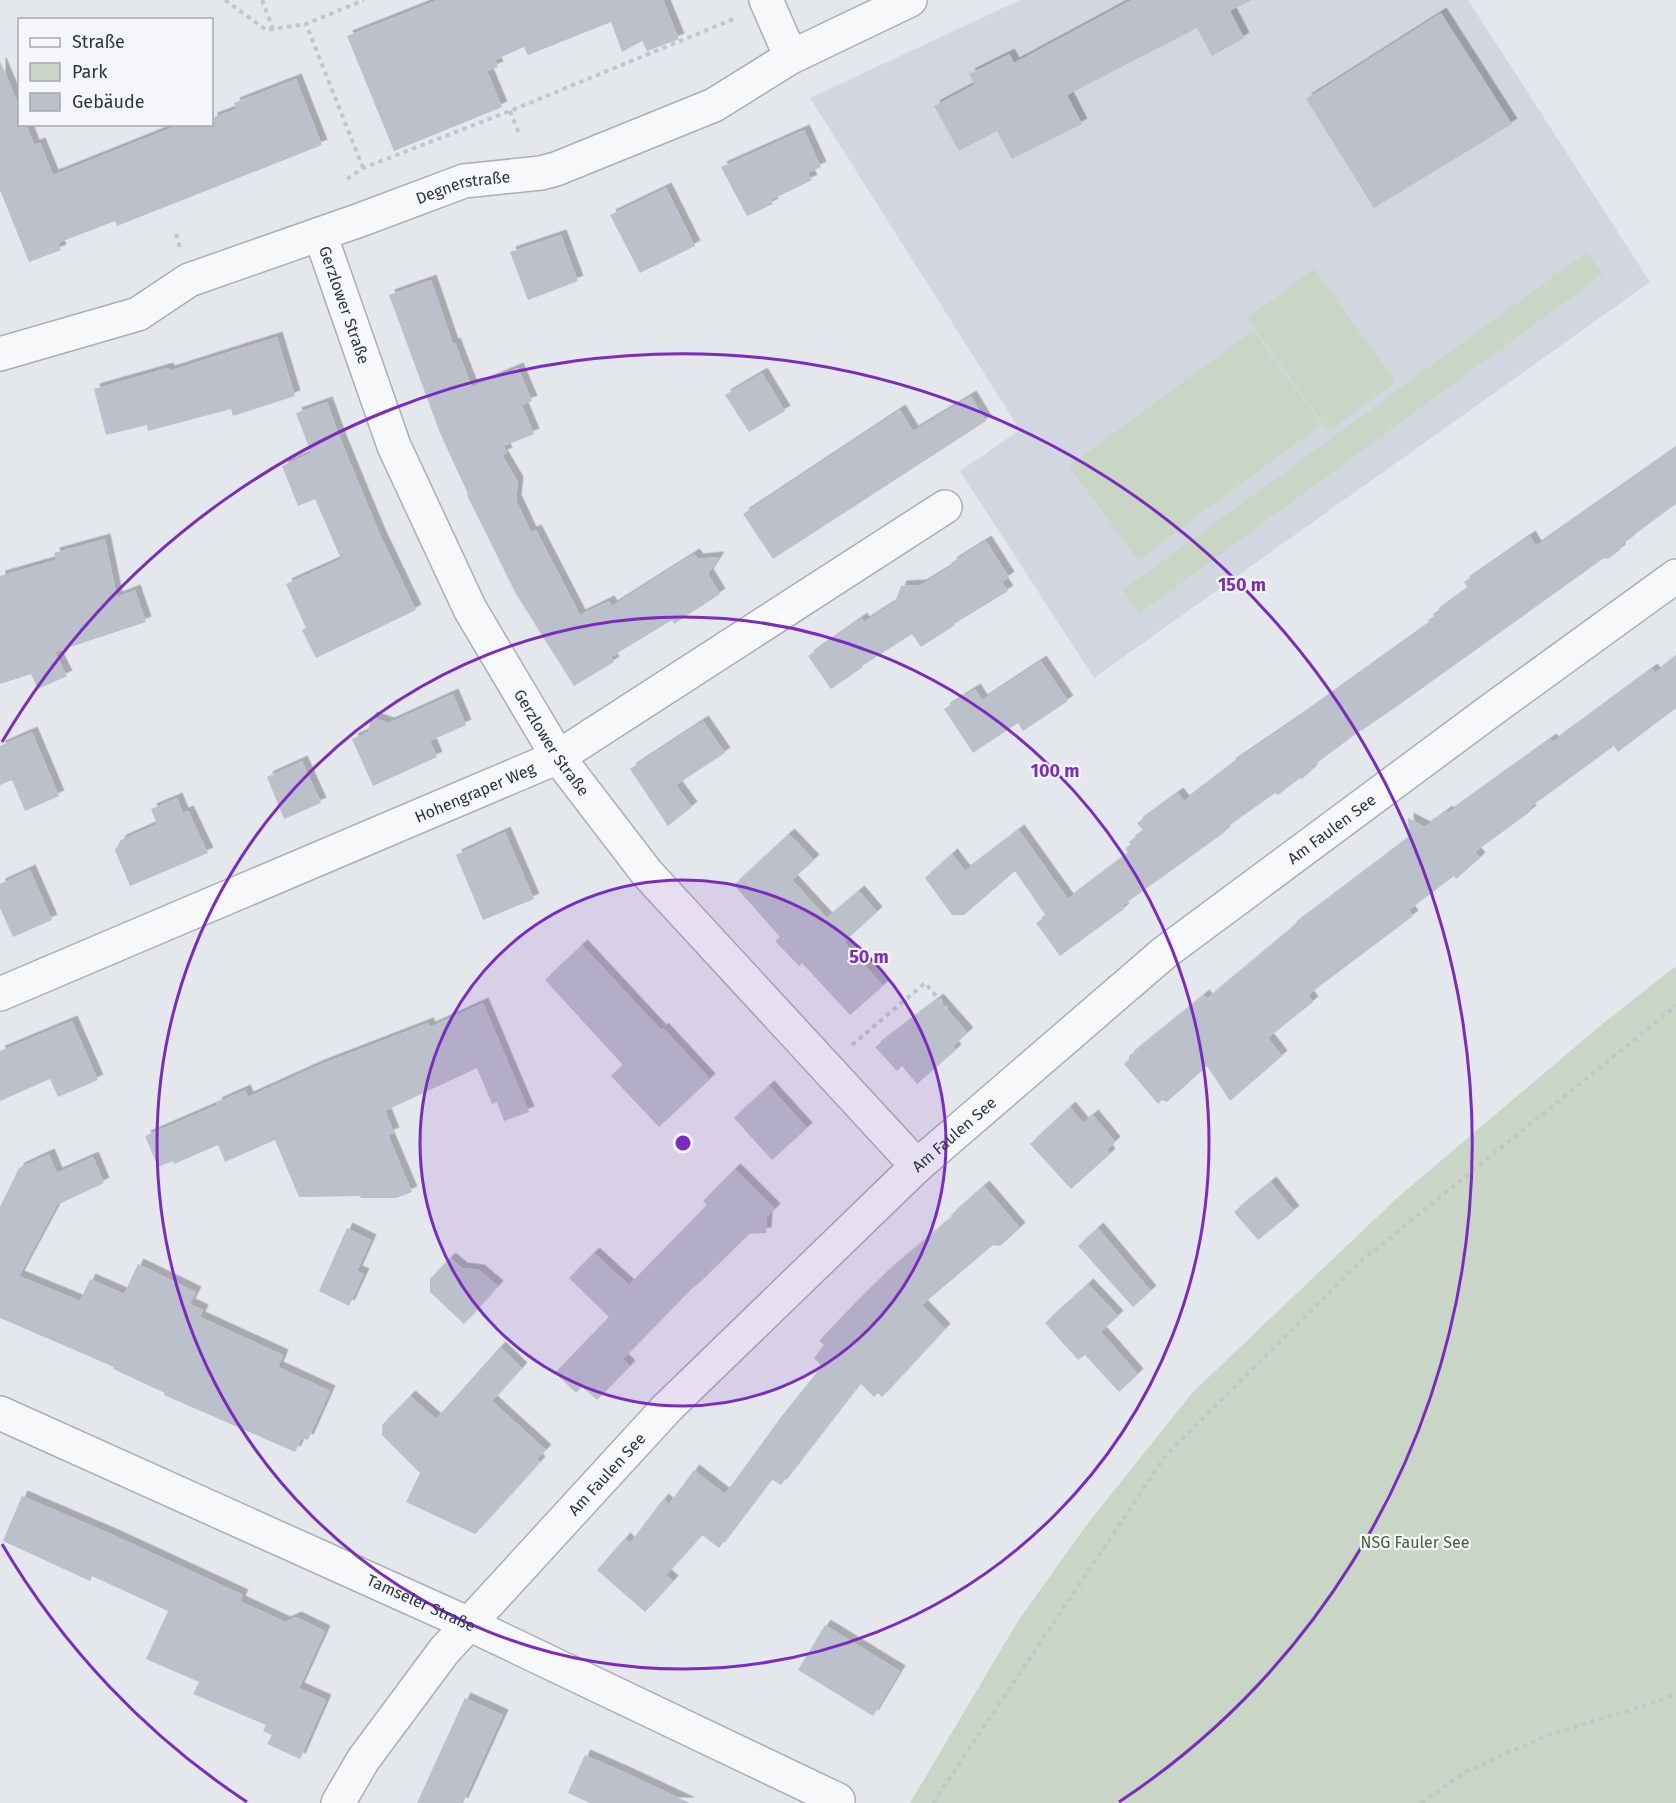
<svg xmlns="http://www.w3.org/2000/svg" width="1676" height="1803" viewBox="0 0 1676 1803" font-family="'Fira Sans',sans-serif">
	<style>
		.built { fill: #d2d6de }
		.green { fill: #c9d6c5 }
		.building { fill: #bbc0ca; filter: url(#shadow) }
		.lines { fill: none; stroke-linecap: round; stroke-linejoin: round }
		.minor-casing { stroke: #a9aeb7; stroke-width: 36 }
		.path { stroke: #c2c5cb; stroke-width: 4; stroke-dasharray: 4.5 4.5; stroke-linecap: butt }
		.minor { stroke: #f7f8fa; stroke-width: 33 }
		.ring { fill: none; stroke: #7b2cbf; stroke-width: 3 }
		.labels { text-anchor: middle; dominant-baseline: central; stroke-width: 4.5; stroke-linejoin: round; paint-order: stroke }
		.street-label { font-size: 16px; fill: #2b3445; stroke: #f4f6f9 }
		.park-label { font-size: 16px; fill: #3f6138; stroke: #f4f6f9 }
		.centre { fill: #7b2cbf; stroke: #f4f6f9; stroke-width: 3 }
		.ring-label { font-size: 18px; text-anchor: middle; font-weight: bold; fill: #7b2cbf; stroke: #f4f6f9; stroke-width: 4.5; stroke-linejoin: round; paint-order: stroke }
	</style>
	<defs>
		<filter id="shadow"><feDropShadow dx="5.5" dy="-5.5" stdDeviation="0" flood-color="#0004"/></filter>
	</defs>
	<rect width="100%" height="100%" fill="#e4e7ec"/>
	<polygon class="built" points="1020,0 1468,0 1650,282 1094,678 960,471 1020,430 810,98"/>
	<g class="green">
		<polygon points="1587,252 1603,274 1140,613 1123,590"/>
		<polygon points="1314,269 1396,382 1329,431 1247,318"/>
		<polygon points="1253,331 1322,424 1138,560 1069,466"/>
		<polygon points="1676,966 1676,1803 910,1803 1018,1621 1085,1527 1193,1392 1397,1198 1601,1025"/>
	</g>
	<g class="building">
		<polygon points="438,0 663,0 679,39 647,51 642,41 622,52 611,22 528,55 524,47 495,60 498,67 487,71 502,107 394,151 347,36"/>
		<polygon points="1131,0 1252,0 1230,11 1244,38 1212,56 1197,28 1067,95 1082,124 1012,159 997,131 959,151 934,106 975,84 969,74 1009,54 1014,63"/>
		<polygon points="1441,13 1512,124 1374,208 1306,99"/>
		<polygon points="0,63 1,63 20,108 20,124 26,124 34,145 40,143 53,175 181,124 212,124 212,118 236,109 234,103 296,79 322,145 117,226 115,221 58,243 61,250 29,262 0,190"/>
		<polygon points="804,130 821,167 808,173 812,180 771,200 773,204 747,216 721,167"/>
		<polygon points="666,188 695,246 640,273 610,215"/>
		<polygon points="561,235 578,281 528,300 510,252"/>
		<polygon points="431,280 453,344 455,343 472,387 518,368 532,401 522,405 534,434 504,446 507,453 502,455 518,482 516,500 531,532 536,530 580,615 609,601 612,606 694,554 698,559 719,557 708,574 720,594 674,624 672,620 611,657 614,662 574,686 516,594 467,495 468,494 440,433 389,295"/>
		<polygon points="277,337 295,396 233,416 231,409 148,431 147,425 106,435 94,389 168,368 169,371"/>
		<polygon points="762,373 785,411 749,432 725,395"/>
		<polygon points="971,396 986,421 773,559 743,514 900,410 913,431"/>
		<polygon points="327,402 342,443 381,537 416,610 316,658 302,630 306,628 286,584 341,559 315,499 298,506 282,466 311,453 296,413"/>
		<polygon points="1676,448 1676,504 1635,534 1635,535 1620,546 1620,550 1608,559 1604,558 1396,707 1361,731 1361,730 1313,766 1311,771 1302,779 1300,778 1278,795 1275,793 1223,830 1225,832 1122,906 1124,909 1060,956 1036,923 1046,916 1015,871 964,915 952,915 925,878 952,854 965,871 1019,830 1068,899 1129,853 1125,849 1131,844 1129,842 1143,831 1137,823 1178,793 1184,801 1231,765 1230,764 1299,717 1430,623 1428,620 1434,616 1433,614 1468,588 1464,582 1530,536 1536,546"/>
		<polygon points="105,539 117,597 135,590 146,622 55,652 67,676 38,689 31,674 0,684 0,576 56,560 54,553"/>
		<polygon points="986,541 1009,577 1002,582 1008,591 954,624 955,625 921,647 912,634 862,666 863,667 831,689 808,656 862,618 864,622 895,602 901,586 921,585 952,566 951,563"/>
		<polygon points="1676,656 1676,708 1618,752 1614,746 1529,808 1531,811 1475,852 1480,858 1456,879 1454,876 1409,910 1413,916 1308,995 1313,1002 1268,1038 1282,1056 1230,1101 1207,1066 1167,1102 1162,1100 1158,1104 1124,1064 1129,1059 1129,1056 1204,995 1207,999 1292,928 1291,927 1409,838 1408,818 1425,827 1447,811 1448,813 1551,739 1553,742 1652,669 1655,673"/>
		<polygon points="1041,661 1068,701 1023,731 1018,723 973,753 944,709 975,689 982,700"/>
		<polygon points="453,694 466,725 430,741 437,757 373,786 352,739 368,732 371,717 389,723"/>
		<polygon points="703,721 725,753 676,785 692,807 668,826 630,769"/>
		<polygon points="32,732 59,796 25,811 12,780 0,785 0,746"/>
		<polygon points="302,761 321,803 284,819 267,777"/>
		<polygon points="177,798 183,813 188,811 208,853 130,886 115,850 121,840 157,824 151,809"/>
		<polygon points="505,832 534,899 483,920 456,855"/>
		<polygon points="789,834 814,860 792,880 827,918 859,891 877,912 844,942 883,986 850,1015 802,963 799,966 775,941 780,937 734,885"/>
		<polygon points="30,870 52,920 13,937 0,908 0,884"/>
		<polygon points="582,945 661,1030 663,1028 710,1079 659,1127 611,1076 623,1065 545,980"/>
		<polygon points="938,999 968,1033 953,1046 956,1050 917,1084 902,1066 897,1071 875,1047"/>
		<polygon points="483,1003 529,1112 504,1121 497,1102 492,1104 477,1068 385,1111 394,1133 388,1135 412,1192 396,1198 360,1198 361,1196 299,1197 275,1140 225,1162 218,1145 174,1164 173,1161 158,1167 145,1136 217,1105 216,1103 245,1090 248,1097 319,1065 428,1023 430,1027"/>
		<polygon points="72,1021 98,1080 58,1097 50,1079 0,1101 0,1051"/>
		<polygon points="769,1086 807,1128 772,1160 734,1118"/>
		<polygon points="1070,1107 1083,1123 1093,1115 1115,1142 1107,1150 1110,1154 1071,1189 1030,1144"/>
		<polygon points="49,1154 57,1173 93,1157 104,1183 57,1205 19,1276 80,1301 90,1279 124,1294 138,1264 196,1292 190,1304 203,1310 200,1317 283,1355 278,1367 330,1391 308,1440 302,1438 295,1452 164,1395 165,1393 113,1369 114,1367 0,1318 0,1207 19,1168"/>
		<polygon points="735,1169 775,1209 767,1217 766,1233 749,1234 696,1286 695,1285 623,1359 630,1366 597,1400 582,1387 576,1393 555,1373 609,1317 569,1278 594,1253 629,1285 707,1205 703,1201"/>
		<polygon points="1271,1182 1294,1211 1258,1240 1234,1212"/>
		<polygon points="984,1186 1020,1228 1000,1246 993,1245 922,1305 945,1329 882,1397 878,1393 874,1397 860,1383 781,1485 771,1479 719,1548 702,1535 666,1575 673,1581 645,1612 597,1570 625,1538 630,1543 663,1499 669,1504 694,1470 725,1494 781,1417 822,1366 814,1358 824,1345 819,1341 859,1299 888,1271 952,1217 951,1215"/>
		<polygon points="347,1228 371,1240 357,1271 364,1274 349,1306 319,1291"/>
		<polygon points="1098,1228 1151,1291 1133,1307 1078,1246"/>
		<polygon points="450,1258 462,1268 479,1270 498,1286 464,1324 430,1292 430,1279"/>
		<polygon points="1088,1284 1118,1316 1101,1332 1138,1374 1119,1392 1085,1355 1078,1360 1045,1323"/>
		<polygon points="500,1347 522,1368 492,1401 546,1450 537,1459 540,1462 475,1534 406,1502 420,1473 382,1435 382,1425 410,1396 436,1419"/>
		<polygon points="22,1496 111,1534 243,1595 240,1601 285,1622 296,1617 325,1631 299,1688 326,1700 300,1759 267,1744 272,1735 263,1731 266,1725 193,1694 199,1682 146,1659 168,1611 92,1576 90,1581 3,1541"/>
		<polygon points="825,1625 900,1671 873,1716 798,1670"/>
		<polygon points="465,1698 503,1715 463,1803 417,1803"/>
		<polygon points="585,1755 626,1773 690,1803 590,1803 568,1793"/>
	</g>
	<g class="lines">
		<g class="minor-casing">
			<g id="minor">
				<polyline points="766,0 791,57"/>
				<path id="s1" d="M320,234L394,446L470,609L558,757L647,873L917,1166"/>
				<path id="s2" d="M0,354L138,314L189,280L360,220L464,181L541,173L556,169L714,105L791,57L910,0"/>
				<path id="s3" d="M0,994L558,757L945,507"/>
				<path id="s4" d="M0,1413L469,1624L838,1800"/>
				<path id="s5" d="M338,1803L363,1760L444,1651L667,1408L917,1166L1164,953L1490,711L1676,576"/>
			</g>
		</g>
		<g class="path">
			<polyline points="225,0 266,30 306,24"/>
			<polyline points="262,0 273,29"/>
			<polyline points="510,111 520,136"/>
			<polyline points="363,168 306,24 364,0"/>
			<polyline points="347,179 363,168 510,111 736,18"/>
			<polyline points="176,234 180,248"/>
			<polyline points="852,1045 925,983 949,1011"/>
			<polyline points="933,1803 1166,1455 1360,1262 1676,1006"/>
			<polyline points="1421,1803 1465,1772 1548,1735 1644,1706 1676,1694"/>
		</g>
		<use href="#minor" class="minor"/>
	</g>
	<circle cx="683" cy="1143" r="263" fill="#7b2cbf" fill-opacity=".12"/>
	<g class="ring">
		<circle cx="683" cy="1143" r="263"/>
		<circle cx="683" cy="1143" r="526"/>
		<path d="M247 1802A790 790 0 0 1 2 1544M2 742A790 790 0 1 1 1119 1802"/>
	</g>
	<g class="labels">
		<g class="street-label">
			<text stroke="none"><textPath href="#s2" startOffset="495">Degnerstraße</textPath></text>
			<text stroke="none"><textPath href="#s1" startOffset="75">Gerzlower Straße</textPath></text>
			<text stroke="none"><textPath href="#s1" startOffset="561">Gerzlower Straße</textPath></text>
			<text stroke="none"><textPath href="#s3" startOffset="516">Hohengraper Weg</textPath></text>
			<text stroke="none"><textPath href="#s5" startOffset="1398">Am Faulen See</textPath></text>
			<text stroke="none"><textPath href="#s5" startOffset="912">Am Faulen See</textPath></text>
			<text stroke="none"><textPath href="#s5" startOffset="426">Am Faulen See</textPath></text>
			<text stroke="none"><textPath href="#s4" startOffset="462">Tamseler Straße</textPath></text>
		</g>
		<g class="park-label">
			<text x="1415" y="1542">NSG Fauler See</text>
		</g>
	</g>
	<circle cx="683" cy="1143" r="9" class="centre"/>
	<g class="ring-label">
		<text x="1242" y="591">150 m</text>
		<text x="1055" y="777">100 m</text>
		<text x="869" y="963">50 m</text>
	</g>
	<rect x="18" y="18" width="195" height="108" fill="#f4f6f9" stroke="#a4a8b1" stroke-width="1.5"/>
	<rect x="30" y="38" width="30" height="9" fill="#f7f8fa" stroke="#a4a8b1" stroke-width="1.5"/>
	<text x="72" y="48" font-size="18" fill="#2b3445">Straße</text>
	<rect x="30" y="63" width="30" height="18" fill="#c9d6c5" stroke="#a4a8b1" stroke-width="1.5"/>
	<text x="72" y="78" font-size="18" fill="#2b3445">Park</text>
	<rect x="30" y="93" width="30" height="18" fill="#bbc0ca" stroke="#a4a8b1" stroke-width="1.5"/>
	<text x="72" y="108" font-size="18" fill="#2b3445">Gebäude</text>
</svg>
